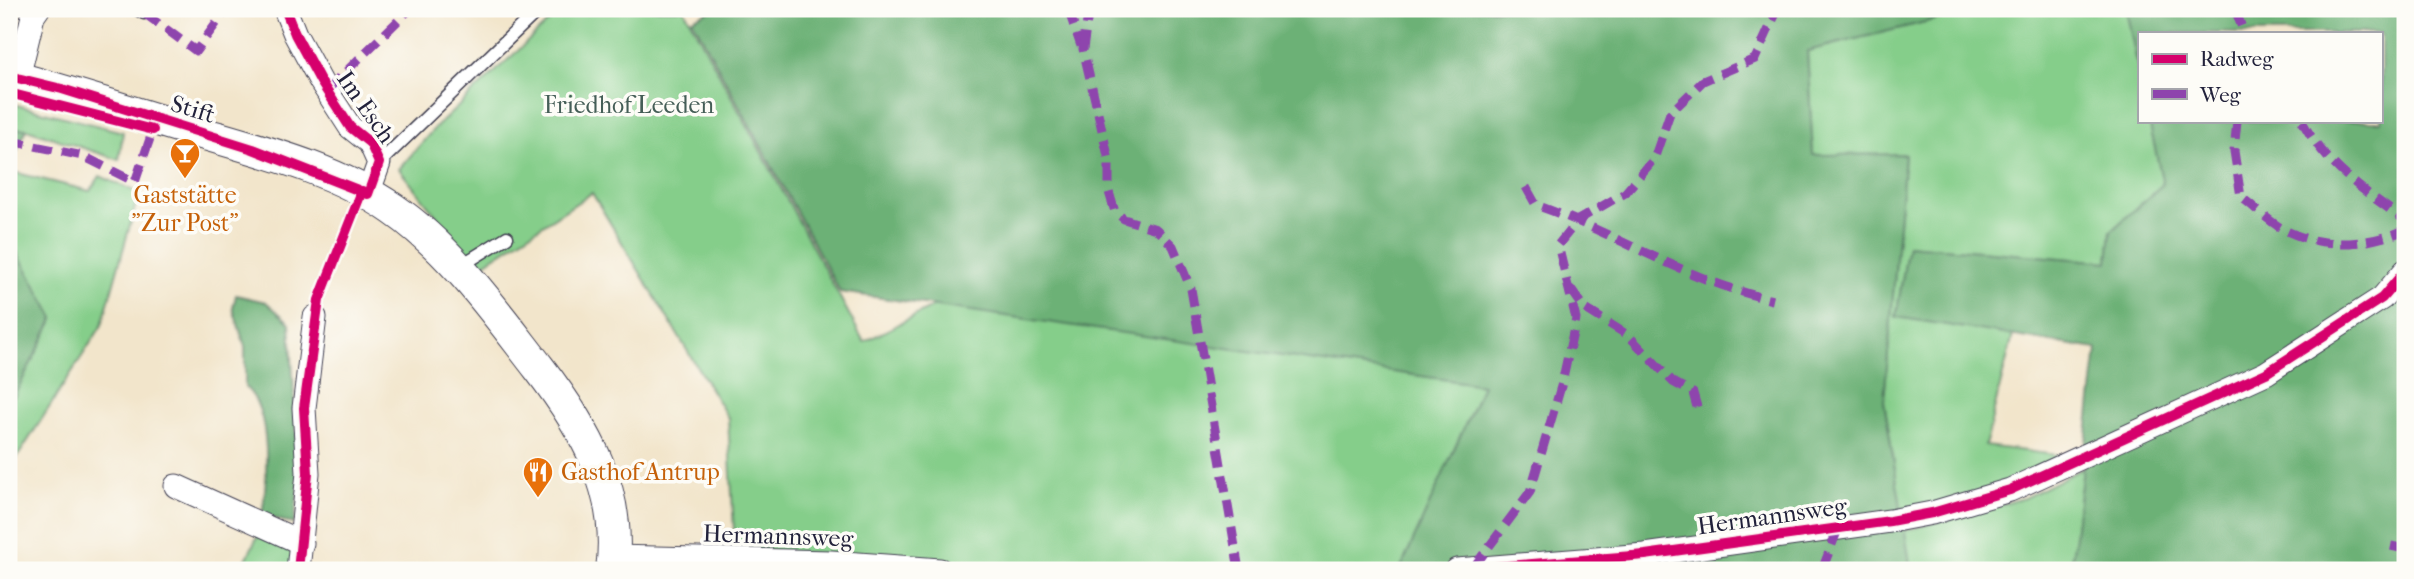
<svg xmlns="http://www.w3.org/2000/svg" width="2414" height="579" viewBox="0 0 2414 579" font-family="'IM FELL French Canon',serif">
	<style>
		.green { fill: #85ce8a; stroke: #547862; stroke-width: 2 }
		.forest { fill: #6cb176; stroke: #476a58; stroke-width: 2 }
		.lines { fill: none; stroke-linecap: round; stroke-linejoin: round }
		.lane-casing { stroke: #413f51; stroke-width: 15 }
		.street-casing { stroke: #413f51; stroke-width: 25 }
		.secondary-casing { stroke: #413f51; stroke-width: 34 }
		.lane { stroke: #fff; stroke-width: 12 }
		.street { stroke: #fff; stroke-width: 23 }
		.secondary { stroke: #fff; stroke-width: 32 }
		.quiet { stroke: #8e44ad; stroke-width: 9; stroke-dasharray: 18 9; stroke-linecap: butt }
		.cycleway-casing { stroke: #fdfcf7; stroke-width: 15 }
		.cycleway { stroke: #d6006c; stroke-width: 10 }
		.labels { text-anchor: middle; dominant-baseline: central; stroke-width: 7; stroke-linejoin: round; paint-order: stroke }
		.park-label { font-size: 24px; fill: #455e57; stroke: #fdfcf7 }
		.street-label { font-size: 24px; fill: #22223b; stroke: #fdfcf7 }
		.food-label { font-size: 24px; fill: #c56008; stroke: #fdfcf7 }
	</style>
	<rect width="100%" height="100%" fill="#fdfcf7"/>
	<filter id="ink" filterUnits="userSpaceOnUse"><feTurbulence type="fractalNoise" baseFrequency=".0143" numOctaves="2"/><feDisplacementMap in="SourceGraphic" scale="14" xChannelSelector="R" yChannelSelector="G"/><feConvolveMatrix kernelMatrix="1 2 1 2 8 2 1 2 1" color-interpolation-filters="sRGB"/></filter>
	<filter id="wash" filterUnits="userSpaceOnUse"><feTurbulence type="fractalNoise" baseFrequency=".00686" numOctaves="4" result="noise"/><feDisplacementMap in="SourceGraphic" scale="28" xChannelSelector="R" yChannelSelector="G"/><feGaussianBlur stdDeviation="1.57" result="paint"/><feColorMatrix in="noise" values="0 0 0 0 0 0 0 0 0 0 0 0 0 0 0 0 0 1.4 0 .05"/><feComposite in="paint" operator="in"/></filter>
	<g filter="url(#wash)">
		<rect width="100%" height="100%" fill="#f2e5cb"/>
		<g class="green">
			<polygon points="562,9 684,9 864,342 936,305 1484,385 1400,570 992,570 937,560 735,551 728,418 592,193 483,264 459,244 399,169 432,131"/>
			<polygon points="1978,9 2126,9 2139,73 2139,121 2149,121 2163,184 2111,231 2108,262 1908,245 1896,317 2013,335 1985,446 2064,456 2018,480 1902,515 1884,401 1905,155 1813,155 1807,51"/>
			<polygon points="9,103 123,132 119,160 27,129 9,128"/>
			<polygon points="9,171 90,191 100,176 139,193 102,325 9,470 9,406 54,318 9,238"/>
			<polygon points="2083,468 2071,570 1911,570 1904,531 2024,498"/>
			<polygon points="260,531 295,547 292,570 241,570"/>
		</g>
		<g class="forest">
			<polygon points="713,9 1978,9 1807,51 1813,155 1905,154 1884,401 1911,570 1400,570 1483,385 840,292 692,19"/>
			<polygon points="2126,9 2405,9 2405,570 2071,570 2097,349 1896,317 1908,245 2108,262 2111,231 2163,184 2149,121 2381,121 2381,33 2139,33 2139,73"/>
			<polygon points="9,128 27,129 9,167"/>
			<polygon points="9,238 54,318 9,406"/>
			<path d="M236,295L266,302L290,323L299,483L294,524L262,515C267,482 273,410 245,387V347L233,308Z"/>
		</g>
	</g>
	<g filter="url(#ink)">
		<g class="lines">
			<g class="lane-casing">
				<g id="lane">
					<polyline points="137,9 144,13"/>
					<polyline points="379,163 539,9"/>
					<polyline points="457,268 507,237"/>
				</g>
			</g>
			<g class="street-casing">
				<g id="street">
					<polyline points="285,9 295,34 321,82 350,127 370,143 379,163 368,194"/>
					<polyline points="18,78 33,16 38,9"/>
					<polyline points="176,486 302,543"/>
					<polyline points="614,557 831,562 940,570"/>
					<polyline points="298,570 308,473 304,408 315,317"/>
					<polyline points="1457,570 1645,555 1890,521 1932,513 2010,490 2266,373 2382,298 2405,271"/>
				</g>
			</g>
			<g class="secondary-casing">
				<path id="secondary" d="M9,76C70,92 130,112 191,130C258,150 334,168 393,209C451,249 496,313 539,368C585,428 623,492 612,570"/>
			</g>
			<use href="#lane" class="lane"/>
			<use href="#street" class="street"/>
			<use href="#secondary" class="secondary"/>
			<g class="quiet">
				<polyline points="1068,9 1081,46"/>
				<polyline points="1093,9 1088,14 1083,49 1109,160 1109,192 1115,212 1124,219 1156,229 1173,246 1191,289 1239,570"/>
				<polyline points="2235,9 2244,33"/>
				<polyline points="144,13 196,51 227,9"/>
				<polyline points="327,90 410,9"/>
				<path d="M2237,121L2234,151L2241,197C2256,208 2272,225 2289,232C2325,249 2369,245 2405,230"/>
				<path d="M2302,121C2326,166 2364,191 2405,220"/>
				<polyline points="9,144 16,142 83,156 135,182 155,124"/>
				<path d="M1526,187L1536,205C1619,234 1684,280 1773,300"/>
				<polyline points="1570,288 1584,308 1629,336 1673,382 1693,393 1697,407"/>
				<polyline points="2391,546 2405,549"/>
				<polyline points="1473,568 1530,492 1562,383 1576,319 1558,245 1578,220 1625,193 1654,159 1670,113 1703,81 1755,59 1778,9"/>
				<polyline points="1822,570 1838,529"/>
			</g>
			<g class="cycleway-casing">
				<g id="cycleway">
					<polyline points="9,76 62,89 253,149 368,194 379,163 370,143 350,127 321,82 295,34 285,9"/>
					<polyline points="9,93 153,130"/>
					<polyline points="298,570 308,473 304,408 319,300 362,191"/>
					<polyline points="1457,570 1645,555 1890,521 1932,513 2010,490 2266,373 2382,298 2405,271"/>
				</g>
			</g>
			<use href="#cycleway" class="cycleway"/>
		</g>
	</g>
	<defs>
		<g id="bar-pin" transform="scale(1.575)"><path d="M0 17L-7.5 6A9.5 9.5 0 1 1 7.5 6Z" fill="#e8710a" stroke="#fdfcf7"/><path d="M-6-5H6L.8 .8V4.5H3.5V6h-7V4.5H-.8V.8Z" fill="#fff"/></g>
		<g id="restaurant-pin" transform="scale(1.575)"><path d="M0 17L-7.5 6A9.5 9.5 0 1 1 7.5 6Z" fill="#e8710a" stroke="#fdfcf7"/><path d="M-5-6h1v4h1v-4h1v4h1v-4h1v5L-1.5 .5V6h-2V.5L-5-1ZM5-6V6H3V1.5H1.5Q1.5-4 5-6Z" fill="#fff"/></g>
	</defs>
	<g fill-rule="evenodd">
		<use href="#bar-pin" x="185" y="153"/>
		<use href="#restaurant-pin" x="538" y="472"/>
	</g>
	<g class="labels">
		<g class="park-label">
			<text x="629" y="105">Friedhof Leeden</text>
		</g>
		<g class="street-label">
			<text transform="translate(366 107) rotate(55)">Im Esch</text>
			<text transform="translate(193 109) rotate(17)">Stift</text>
			<text transform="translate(1772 516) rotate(-8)">Hermannsweg</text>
			<text transform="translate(778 536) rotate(2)">Hermannsweg</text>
		</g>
		<g class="food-label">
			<text x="185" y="195">Gaststätte<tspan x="185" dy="28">"Zur Post"</tspan></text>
			<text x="561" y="472" text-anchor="start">Gasthof Antrup</text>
		</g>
	</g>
	<rect width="2414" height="579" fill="none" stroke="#fdfcf7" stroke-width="35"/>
	<rect x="2138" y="32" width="245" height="91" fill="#fdfcf7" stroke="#a5a5ac" stroke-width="2"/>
	<rect x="2152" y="54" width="35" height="10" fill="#d6006c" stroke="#a5a5ac" stroke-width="2"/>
	<text x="2200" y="66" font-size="21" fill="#22223b">Radweg</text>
	<rect x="2152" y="89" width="35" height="10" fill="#8e44ad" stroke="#a5a5ac" stroke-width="2"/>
	<text x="2200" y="102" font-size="21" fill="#22223b">Weg</text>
</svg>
